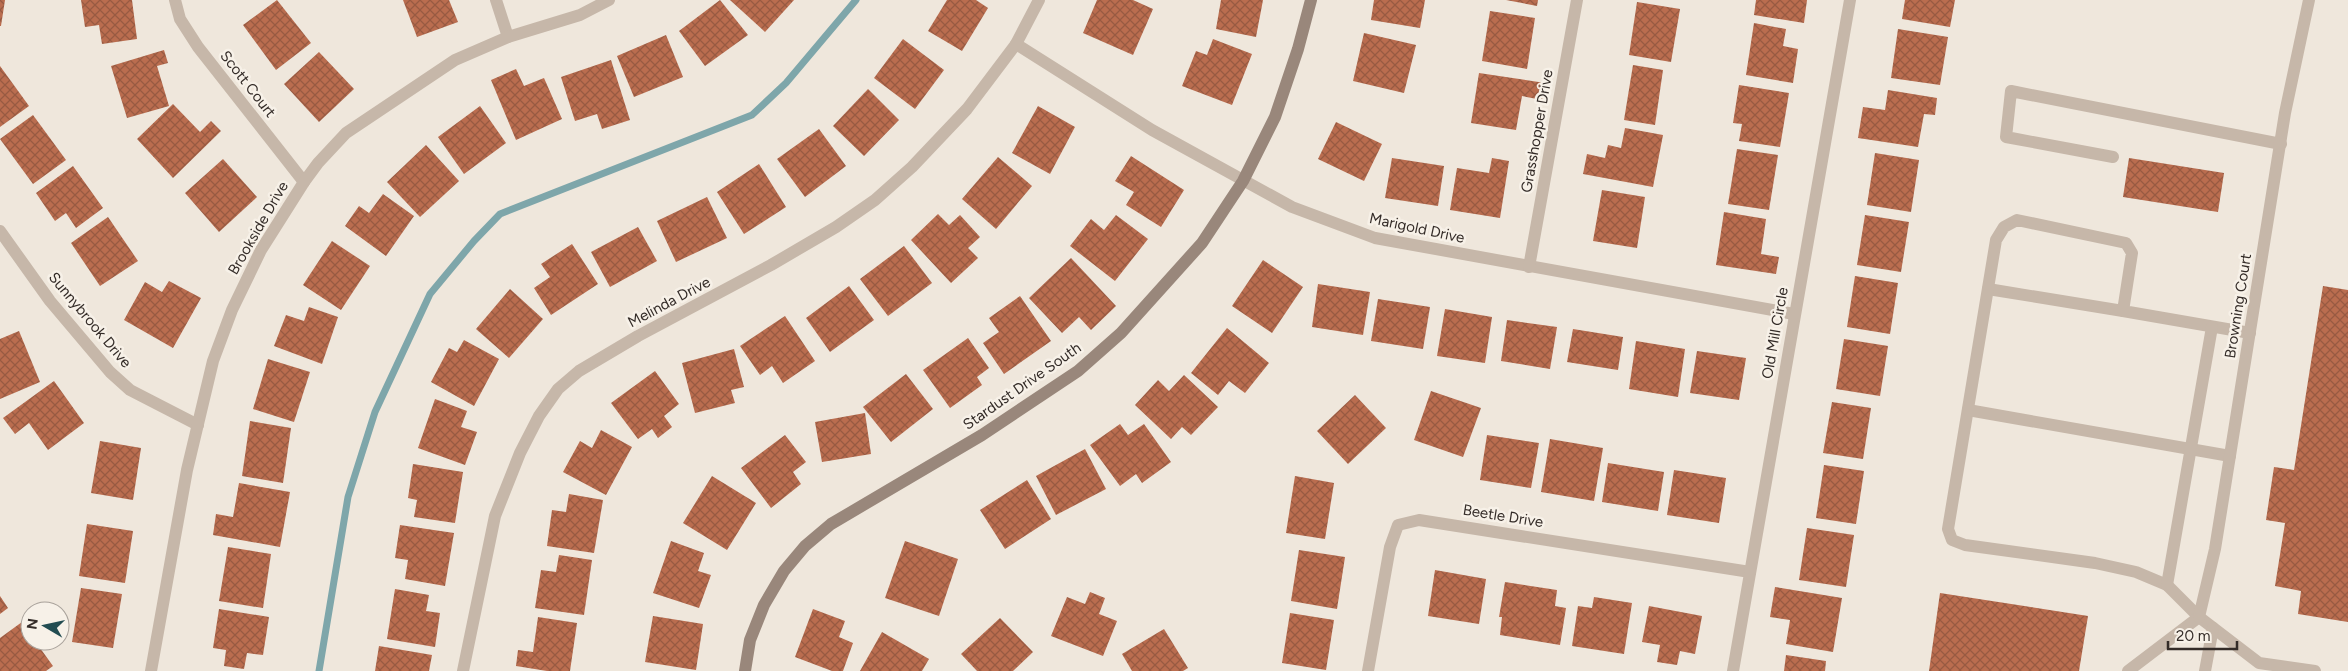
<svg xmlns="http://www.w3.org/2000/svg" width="2348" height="671" viewBox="0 0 2348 671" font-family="Figtree,sans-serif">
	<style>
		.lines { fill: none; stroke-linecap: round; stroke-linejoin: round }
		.stream { stroke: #7ea6aa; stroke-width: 7 }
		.building { fill: url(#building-cross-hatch) }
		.lane { stroke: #c6b7a9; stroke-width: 12 }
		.street { stroke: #c6b7a9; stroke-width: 12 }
		.secondary { stroke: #99877b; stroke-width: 12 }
		.labels { text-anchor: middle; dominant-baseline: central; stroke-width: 5; stroke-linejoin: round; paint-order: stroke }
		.street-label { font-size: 15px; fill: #342c28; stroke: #f7f1e8 }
	</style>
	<defs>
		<pattern id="building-cross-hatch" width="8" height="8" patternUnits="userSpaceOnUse" patternTransform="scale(1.25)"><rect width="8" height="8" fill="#ba6d4f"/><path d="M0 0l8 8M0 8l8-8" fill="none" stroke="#985a42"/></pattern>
	</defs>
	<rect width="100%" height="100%" fill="#efe7dc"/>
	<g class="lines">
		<polyline class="stream" points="319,671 348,497 375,412 430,294 474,241 500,214 752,115 786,83 856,0"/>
	</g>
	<g class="building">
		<polygon points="0,0 5,0 1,26 0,26"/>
		<polygon points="81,0 132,0 137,39 102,44 99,25 85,27"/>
		<polygon points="277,0 311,43 276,70 243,25"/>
		<polygon points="403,0 449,0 458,22 417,37"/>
		<polygon points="720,0 748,35 705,66 679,31"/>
		<polygon points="730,0 794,0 765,32"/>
		<polygon points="947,0 976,0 988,8 962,51 928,31"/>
		<polygon points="1097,0 1133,0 1153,9 1133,55 1083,33"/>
		<polygon points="1221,0 1263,0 1256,37 1216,29"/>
		<polygon points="1374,0 1425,0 1420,28 1371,20"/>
		<polygon points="1506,0 1538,0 1537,6"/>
		<polygon points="1756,0 1807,0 1804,23 1754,15"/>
		<polygon points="1905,0 1955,0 1950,27 1902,19"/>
		<polygon points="1637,2 1680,9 1671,62 1629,55"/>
		<polygon points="1490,11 1535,18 1527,69 1482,61"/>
		<polygon points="1754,23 1786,29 1783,46 1798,49 1793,83 1746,75"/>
		<polygon points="1898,29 1948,37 1940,85 1891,78"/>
		<polygon points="1364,33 1416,45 1404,93 1353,81"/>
		<polygon points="666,35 683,77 634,97 617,56"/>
		<polygon points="903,39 944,70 915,109 874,78"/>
		<polygon points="1213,39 1252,54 1232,105 1182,86 1196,51 1207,55"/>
		<polygon points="164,50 168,63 157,66 169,106 127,118 111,66"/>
		<polygon points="319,52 354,89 319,122 284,84"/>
		<polygon points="611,60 630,120 602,129 597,114 575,121 561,77"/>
		<polygon points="1633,65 1663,70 1655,125 1624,120"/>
		<polygon points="0,66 29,106 0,127"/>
		<polygon points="516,69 524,86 544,78 562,119 516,140 491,80"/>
		<polygon points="1479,73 1545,83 1542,100 1522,96 1516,130 1471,123"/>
		<polygon points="1739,85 1789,93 1780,147 1739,141 1742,124 1733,123"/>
		<polygon points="868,89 899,120 864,156 833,126"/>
		<polygon points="1888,90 1937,98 1935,115 1924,114 1918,147 1858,138 1863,107 1885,110"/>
		<polygon points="173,104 200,132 211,121 221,131 173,178 137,139"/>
		<polygon points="480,106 506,143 464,174 438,137"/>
		<polygon points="1038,106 1075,127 1050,174 1012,153"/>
		<polygon points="33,115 66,160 33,184 0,139"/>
		<polygon points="1336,122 1382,144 1364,181 1318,159"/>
		<polygon points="1625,128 1663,135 1653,187 1583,174 1587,154 1605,158 1608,145 1621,148"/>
		<polygon points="819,129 846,166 805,197 777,159"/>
		<polygon points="426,145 459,181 420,217 387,182"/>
		<polygon points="1737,149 1778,155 1769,210 1728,204"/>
		<polygon points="1875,153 1919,160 1911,212 1867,205"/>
		<polygon points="1131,156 1184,190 1161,227 1126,205 1134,192 1115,181"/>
		<polygon points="998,157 1032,186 996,229 962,199"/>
		<polygon points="1392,158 1444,166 1438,206 1385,198"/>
		<polygon points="1492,158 1509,161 1500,218 1450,210 1457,168 1489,173"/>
		<polygon points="2129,158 2224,173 2218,212 2123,197"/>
		<polygon points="223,159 257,197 219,232 185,193"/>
		<polygon points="759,164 786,207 744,234 717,192"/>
		<polygon points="73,166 103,208 76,228 66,213 55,221 36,193"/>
		<polygon points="1602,190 1645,197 1637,248 1593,241"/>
		<polygon points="383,194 414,216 386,256 345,226 359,206 369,213"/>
		<polygon points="707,197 727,238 676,262 657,221"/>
		<polygon points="1724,212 1766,219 1761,254 1779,257 1776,274 1716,265"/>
		<polygon points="938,214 949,225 960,215 980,237 968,248 978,258 951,283 911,240"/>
		<polygon points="1116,215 1148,239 1115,281 1070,246 1091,219 1104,230"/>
		<polygon points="1865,215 1909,222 1901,272 1857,265"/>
		<polygon points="108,217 138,261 100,286 71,243"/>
		<polygon points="638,227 657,261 610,287 591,252"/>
		<polygon points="332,241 370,266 341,310 303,285"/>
		<polygon points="572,244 598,284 551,315 534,288 550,277 541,264"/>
		<polygon points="904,246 932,283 888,316 860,279"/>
		<polygon points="1071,258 1116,306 1091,330 1079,317 1062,333 1029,298"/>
		<polygon points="1263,260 1303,287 1272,333 1232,306"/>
		<polygon points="1855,276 1898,283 1890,334 1847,327"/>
		<polygon points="169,281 201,298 173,348 124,320 145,282 162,292"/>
		<polygon points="1318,284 1370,292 1363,335 1312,327"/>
		<polygon points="849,286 874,320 830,352 806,318"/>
		<polygon points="2323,286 2348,290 2348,622 2298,614 2301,591 2275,586 2285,523 2266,520 2274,467 2294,470"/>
		<polygon points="510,289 543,319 509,358 476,329"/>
		<polygon points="1020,296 1051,341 1004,374 983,343 999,332 989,318"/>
		<polygon points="1378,299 1430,307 1423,349 1371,341"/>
		<polygon points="309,307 338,317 322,364 274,346 286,315 304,321"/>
		<polygon points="1445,309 1492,317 1485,363 1437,356"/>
		<polygon points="785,316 815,361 783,383 772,366 760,375 740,346"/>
		<polygon points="1507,320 1557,327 1550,369 1501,361"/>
		<polygon points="1227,328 1269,363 1245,393 1229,381 1218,395 1191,373"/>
		<polygon points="1573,329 1623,337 1618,370 1567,362"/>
		<polygon points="19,331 40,382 0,399 0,339"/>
		<polygon points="968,338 989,368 977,377 982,385 950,408 923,370"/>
		<polygon points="1844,339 1888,346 1880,396 1836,389"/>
		<polygon points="464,340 499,359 474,406 431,382 449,348 457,352"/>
		<polygon points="1636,341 1685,349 1678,397 1629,389"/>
		<polygon points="734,349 744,387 731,390 735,403 695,413 682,363"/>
		<polygon points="1697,351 1746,358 1739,400 1690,393"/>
		<polygon points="268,359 310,372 294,422 253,409"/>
		<polygon points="655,371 679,404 664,416 672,427 658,438 652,429 638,439 611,403"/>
		<polygon points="906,374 933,409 891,442 863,407"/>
		<polygon points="1184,375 1218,407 1191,435 1182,427 1171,439 1135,405 1158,380 1169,391"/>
		<polygon points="54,381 84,423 48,450 29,423 15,434 3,418"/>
		<polygon points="1431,391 1481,408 1463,457 1414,440"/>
		<polygon points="1355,395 1386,428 1348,464 1317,431"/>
		<polygon points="435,399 467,411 461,427 477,432 465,465 418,448"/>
		<polygon points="1832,402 1871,408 1863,459 1823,453"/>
		<polygon points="865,413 871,454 822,462 815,422"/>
		<polygon points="250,421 291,428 283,483 242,476"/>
		<polygon points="1120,424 1128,435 1144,424 1171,462 1142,483 1136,474 1120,486 1090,445"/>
		<polygon points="601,430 632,447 606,495 563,472 580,441 592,448"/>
		<polygon points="785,435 806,462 793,472 801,484 771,508 741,468"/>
		<polygon points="1487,435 1539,443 1531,488 1480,480"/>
		<polygon points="1550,439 1603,448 1594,501 1541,492"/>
		<polygon points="100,441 141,448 133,500 91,493"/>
		<polygon points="1085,449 1106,489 1056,515 1036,476"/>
		<polygon points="1608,463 1664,472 1658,511 1602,502"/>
		<polygon points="413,464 463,472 455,523 414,517 417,500 408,498"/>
		<polygon points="1824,465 1864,471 1856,524 1816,518"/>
		<polygon points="1674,470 1726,478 1719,523 1667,515"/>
		<polygon points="712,476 756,503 727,550 683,523"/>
		<polygon points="1295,476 1334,483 1325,539 1286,533"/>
		<polygon points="1027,480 1051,519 1005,549 980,510"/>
		<polygon points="239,483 290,492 280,547 213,535 216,514 233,517"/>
		<polygon points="569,494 603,500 594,553 547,546 552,510 566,512"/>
		<polygon points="87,524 133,531 125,583 79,576"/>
		<polygon points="400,525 454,533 445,586 405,579 408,560 395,558"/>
		<polygon points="1807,528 1854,535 1846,587 1799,580"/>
		<polygon points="671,541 704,553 698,571 711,575 699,608 653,593"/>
		<polygon points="905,541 958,559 939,616 885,598"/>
		<polygon points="228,547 271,554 263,608 219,601"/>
		<polygon points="1299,550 1345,557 1337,609 1291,601"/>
		<polygon points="559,555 592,560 584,615 535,608 541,570 556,572"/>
		<polygon points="1435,570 1486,579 1479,624 1428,616"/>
		<polygon points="1505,582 1557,590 1555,606 1566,608 1560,645 1500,635 1502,617 1499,617"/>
		<polygon points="1775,587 1842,598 1833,652 1786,644 1790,620 1770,617"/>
		<polygon points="81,588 122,594 113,648 72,642"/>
		<polygon points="395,589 429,595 426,611 440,613 435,647 387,639"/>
		<polygon points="1090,592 1105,598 1099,614 1117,621 1103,656 1051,636 1067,597 1085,604"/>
		<polygon points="1940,593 2088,616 2079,671 1929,671"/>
		<polygon points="0,596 8,608 0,614"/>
		<polygon points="1594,597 1632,603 1624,654 1572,646 1578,606 1592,608"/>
		<polygon points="1649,606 1702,616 1695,654 1680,651 1677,665 1657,662 1660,645 1642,642"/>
		<polygon points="219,609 269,617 263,655 247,653 244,669 224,666 226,650 213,648"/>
		<polygon points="813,609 845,621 839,637 853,643 843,671 832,671 795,657"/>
		<polygon points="1290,613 1334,620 1326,670 1282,663"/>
		<polygon points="653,616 703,624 696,670 645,662"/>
		<polygon points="538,617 577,623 570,671 547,671 516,666 518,650 533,652"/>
		<polygon points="1000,618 1033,652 1013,671 977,671 961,654"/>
		<polygon points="22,622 30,633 30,641 35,641 53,666 46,671 0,671 0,638"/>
		<polygon points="1164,629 1188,668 1183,671 1132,671 1122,654"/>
		<polygon points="882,632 929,659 922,671 860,671"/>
		<polygon points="379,646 432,655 429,671 375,671"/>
		<polygon points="1786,655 1826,661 1825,671 1784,671"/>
	</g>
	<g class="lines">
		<g class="lane">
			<polyline points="2113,157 2006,137 2011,91 2281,144"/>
			<polyline points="1988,289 2123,311"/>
			<polyline points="2250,333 2123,311 2132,253 2126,243 2017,220 2004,227 1996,240 1948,529 1952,540 1965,545 2095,563 2136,572 2167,585 2199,617 2259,663 2315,671"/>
			<polyline points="1968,410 2230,456"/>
			<polyline points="2167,585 2212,327"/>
			<polyline points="2128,671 2199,617"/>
			<polyline points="2205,671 2213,628"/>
		</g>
		<g class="street">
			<polyline points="175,0 180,19 198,47 304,182"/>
			<polyline points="496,0 508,37"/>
			<polyline points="1016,44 1152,130 1292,207 1375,238 1794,314"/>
			<polyline points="0,231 50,301 110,372 130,390 198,425"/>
			<polyline points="1529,267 1577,0"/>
			<polyline points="2199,617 2215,549 2285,113 2309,0"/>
			<polyline points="151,671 187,470 213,361 232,310 261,250 304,182 318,163 346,133 455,60 508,37 580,15 609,0"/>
			<polyline points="463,671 495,516 520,453 539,416 558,389 579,371 638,336 771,265 836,227 875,200 912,167 967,109 1016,44 1039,0"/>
			<polyline points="1368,671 1390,547 1398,525 1419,520 1750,572"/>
			<polyline points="1733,671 1850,0"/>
		</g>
		<polyline class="secondary" points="745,671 750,640 764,605 784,571 805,546 831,524 982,435 1078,371 1121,333 1202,243 1243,181 1275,117 1298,49 1311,0"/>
	</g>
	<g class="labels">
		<g class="street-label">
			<text transform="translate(248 84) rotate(52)">Scott Court</text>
			<text transform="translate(1537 131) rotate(-80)">Grasshopper Drive</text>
			<text transform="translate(258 228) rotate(-60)">Brookside Drive</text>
			<text transform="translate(1417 228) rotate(12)">Marigold Drive</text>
			<text transform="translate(669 302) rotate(-28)">Melinda Drive</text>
			<text transform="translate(2238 306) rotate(-81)">Browning Court</text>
			<text transform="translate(90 320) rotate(50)">Sunnybrook Drive</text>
			<text transform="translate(1775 333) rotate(-80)">Old Mill Circle</text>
			<text transform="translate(1022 386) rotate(-35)">Stardust Drive South</text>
			<text transform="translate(1503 516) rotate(9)">Beetle Drive</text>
		</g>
	</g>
	<g transform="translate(45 626) rotate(279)"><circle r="24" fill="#f7f1e8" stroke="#a9a29b"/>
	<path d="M0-4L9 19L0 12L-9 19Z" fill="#224c51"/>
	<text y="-8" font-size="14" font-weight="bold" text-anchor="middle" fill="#342c28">N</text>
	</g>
	<path d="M2168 641v8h69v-8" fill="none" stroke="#342c28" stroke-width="2.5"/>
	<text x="2176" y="641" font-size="15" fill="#342c28" stroke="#f7f1e8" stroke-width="4" paint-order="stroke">20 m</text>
</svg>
